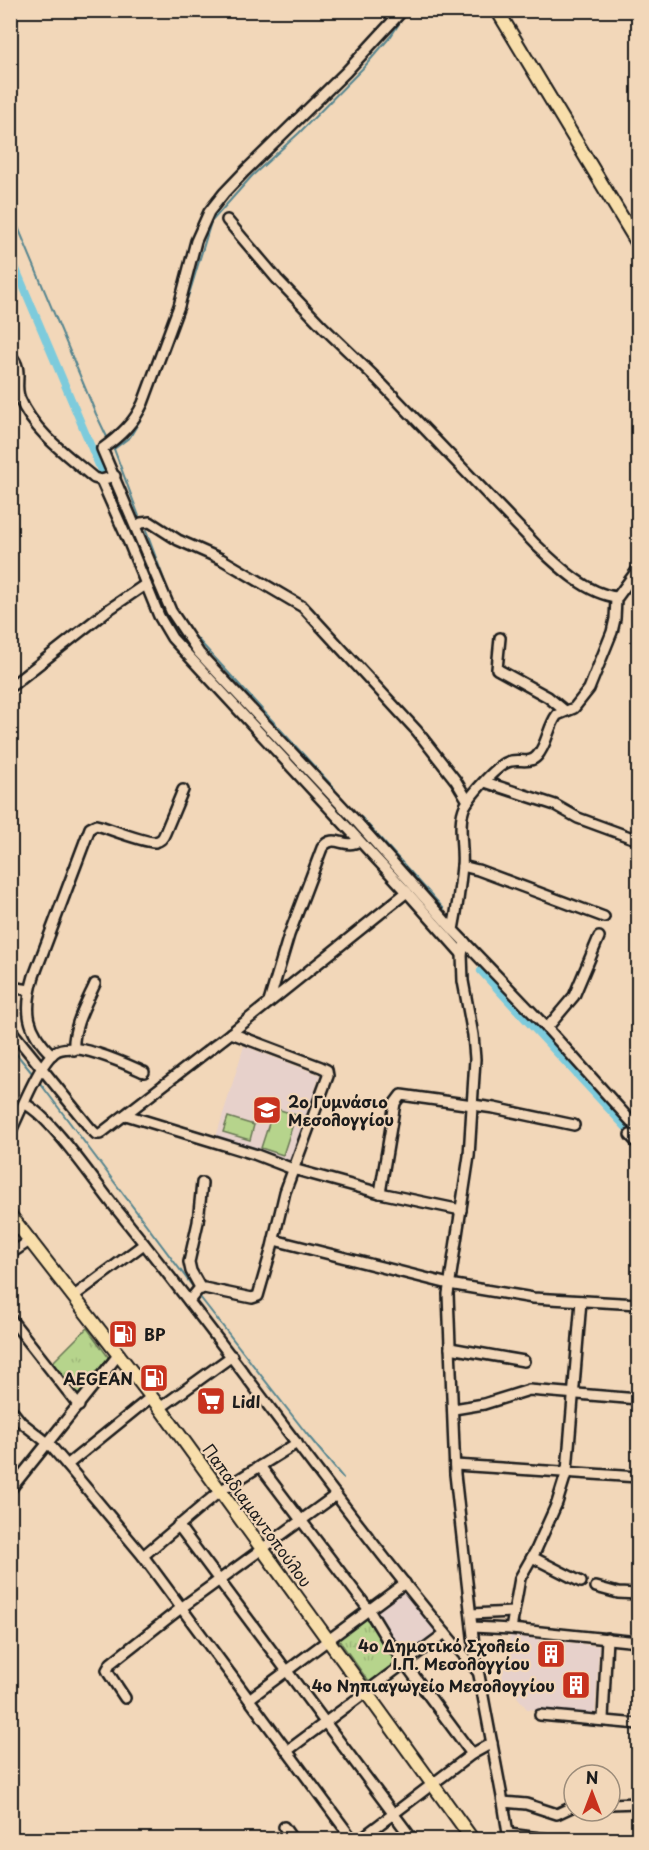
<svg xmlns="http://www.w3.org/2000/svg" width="649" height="1850" viewBox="0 0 649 1850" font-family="'Playpen Sans',sans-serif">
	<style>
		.built { fill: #e7d1cb }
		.grass { fill: url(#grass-tufts); stroke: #697854; stroke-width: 1.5 }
		.pitch { fill: #b6d48c; stroke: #697854; stroke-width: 1.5 }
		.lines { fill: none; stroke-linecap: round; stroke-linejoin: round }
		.stream { stroke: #56858f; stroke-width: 2 }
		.canal { stroke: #7dcbdc; stroke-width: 8 }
		.minor-casing { stroke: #1c1c1c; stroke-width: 14 }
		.major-casing { stroke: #1c1c1c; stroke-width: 16 }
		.minor { stroke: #f2d7b9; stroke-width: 9 }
		.major { stroke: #f8deab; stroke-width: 12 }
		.labels { text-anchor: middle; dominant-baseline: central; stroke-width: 4.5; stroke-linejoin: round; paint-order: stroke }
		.poi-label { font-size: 16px; font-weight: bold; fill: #1c1c1c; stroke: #f2d7b9; text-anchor: start }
		.street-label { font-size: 16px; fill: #1c1c1c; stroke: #f2d7b9 }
	</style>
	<defs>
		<pattern id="grass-tufts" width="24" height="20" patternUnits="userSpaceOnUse" patternTransform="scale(1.5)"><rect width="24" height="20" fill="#b6d48c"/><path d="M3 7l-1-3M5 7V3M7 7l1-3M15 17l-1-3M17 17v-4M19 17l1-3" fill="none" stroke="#9cb578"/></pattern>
	</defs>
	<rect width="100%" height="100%" fill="#f2d7b9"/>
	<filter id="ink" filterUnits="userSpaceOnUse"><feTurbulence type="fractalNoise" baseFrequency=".0167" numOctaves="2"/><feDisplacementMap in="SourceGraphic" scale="12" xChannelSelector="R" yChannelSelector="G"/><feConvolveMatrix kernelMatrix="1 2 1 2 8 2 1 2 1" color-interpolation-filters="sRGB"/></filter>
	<g filter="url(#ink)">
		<g class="built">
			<polygon points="244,1046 320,1075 290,1164 215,1140"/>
			<polygon points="404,1589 437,1631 406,1655 375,1611"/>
			<polygon points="510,1636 599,1646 595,1714 527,1709 502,1678"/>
		</g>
		<g class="grass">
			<polygon points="87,1328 109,1358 74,1401 48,1367"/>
			<polygon points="366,1618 398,1662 369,1682 338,1639"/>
		</g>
		<g class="pitch">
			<polygon points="274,1108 296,1115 283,1155 261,1148"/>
			<polygon points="228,1117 254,1125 250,1140 223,1132"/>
		</g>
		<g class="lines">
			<g class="stream">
				<polyline points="10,208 96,414 107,437"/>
				<polyline points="140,519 114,449 130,437 146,410 190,291 211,222 252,176 299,133 364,67 391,36 408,10"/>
				<polyline points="146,531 174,606 192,633 335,789"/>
				<polyline points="361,817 444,909"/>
				<polyline points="10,1046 32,1073"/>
				<polyline points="40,1083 193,1287"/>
				<polyline points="200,1297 306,1433 343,1478"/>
			</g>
			<g class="canal">
				<polyline points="10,255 103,475"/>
				<polyline points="481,971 635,1137"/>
			</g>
			<g class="minor-casing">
				<g id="minor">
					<path d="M403,10L346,72L245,171L224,193L209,212L196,241L179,306L143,403C134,423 120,436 102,449L171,611L199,653L355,820L453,930"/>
					<path d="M227,220L277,279L323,327L377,379L535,544C557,565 586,594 617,597"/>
					<path d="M10,355C25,370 13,383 20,399C34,432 68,456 94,478L101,480L115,476"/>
					<polyline points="101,480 130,545 159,616 172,638 407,892"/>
					<polyline points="136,526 141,523 150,522 178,540 221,559 303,607 417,731 456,781 468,801"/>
					<path d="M638,569L616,599L615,619L612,632L589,689L574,708L557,715C548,727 547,745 537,756C530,764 520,759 511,761C498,763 471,795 465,806C457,823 464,848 462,866C460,887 457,909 453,930L547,1028L638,1129"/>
					<polyline points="500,638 497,669 548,697 565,711"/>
					<polyline points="10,687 108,610 146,584"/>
					<polyline points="485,782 555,805 578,818 638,840"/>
					<polyline points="462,866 478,870 604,917"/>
					<polyline points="465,942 462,954 463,981 473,1035 475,1059 469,1156 448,1294 455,1474 475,1654 503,1802 509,1840"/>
					<polyline points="10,987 30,990"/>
					<path d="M269,1002L289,935L322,848C333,832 345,850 359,841"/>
					<polyline points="547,1028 574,996 599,937"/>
					<polyline points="10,1029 90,1128 96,1134 100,1134 231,1033 407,892 462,954"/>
					<path d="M74,1050C72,1028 86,1004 95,984"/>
					<path d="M52,1055C26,1030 24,1010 34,976L90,828L96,825L100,826C110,829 146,843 155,842C161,841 163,838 165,833L183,790"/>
					<path d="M25,1104C50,1116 94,1181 114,1206C238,1359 350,1523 478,1672"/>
					<polyline points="126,1115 254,1154 293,1169 380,1193 461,1210"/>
					<path d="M10,1133C20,1113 39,1063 55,1052C73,1039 126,1064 144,1072"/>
					<polyline points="630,1135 638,1144"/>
					<polyline points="380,1193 395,1103 401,1095 494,1108 574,1125"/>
					<polyline points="274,1240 449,1284 533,1298 638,1304"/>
					<polyline points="10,1254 31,1240"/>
					<polyline points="201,1289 191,1271 189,1262 198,1222 202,1183"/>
					<polyline points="74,1296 144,1244"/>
					<polyline points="189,1301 198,1290 204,1288 252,1298 258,1296 271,1251 285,1192 328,1076 327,1070 321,1067 231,1033"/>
					<polyline points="10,1318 79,1406"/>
					<polyline points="450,1348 524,1361"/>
					<polyline points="10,1408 21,1422 49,1444 67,1465 143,1556 353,1840"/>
					<polyline points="160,1408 232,1356"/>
					<polyline points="454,1409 484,1404 529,1390 638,1399"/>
					<polyline points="67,1465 151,1397"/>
					<polyline points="455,1465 638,1477"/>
					<polyline points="260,1466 369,1610 386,1638 472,1754"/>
					<polyline points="10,1490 119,1354"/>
					<polyline points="178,1525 413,1840"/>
					<polyline points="143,1556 220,1491 297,1443"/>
					<polyline points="532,1557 581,1582"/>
					<polyline points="596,1587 618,1593 638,1594"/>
					<polyline points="471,1614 513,1612"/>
					<polyline points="473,1627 511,1629 638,1642"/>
					<polyline points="511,1629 520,1578 536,1550 557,1503 567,1471 581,1301"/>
					<polyline points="125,1698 109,1674 107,1670 111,1663 181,1608 336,1495"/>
					<polyline points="249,1699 405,1583"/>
					<polyline points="540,1715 638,1724"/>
					<polyline points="603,1719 607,1638"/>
					<polyline points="287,1751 445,1633"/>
					<polyline points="503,1802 526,1804 557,1814 574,1806"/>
					<polyline points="610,1804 638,1803"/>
					<polyline points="284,1827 293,1840"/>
					<polyline points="509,1834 555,1840"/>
					<polyline points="359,1840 472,1754 492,1743"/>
				</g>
			</g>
			<g class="major-casing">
				<g id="major">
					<polyline points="497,10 638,244"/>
					<polyline points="10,1215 160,1408 473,1840"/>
				</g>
			</g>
			<use href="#minor" class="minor"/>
			<use href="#major" class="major"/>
		</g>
	</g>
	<defs>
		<g id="school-square" transform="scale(1.5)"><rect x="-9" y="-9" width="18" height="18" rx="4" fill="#c8321e" stroke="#f2d7b9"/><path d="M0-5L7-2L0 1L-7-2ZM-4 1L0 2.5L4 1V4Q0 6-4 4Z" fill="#fff"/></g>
		<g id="fuel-square" transform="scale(1.5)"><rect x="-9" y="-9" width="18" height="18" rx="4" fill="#c8321e" stroke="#f2d7b9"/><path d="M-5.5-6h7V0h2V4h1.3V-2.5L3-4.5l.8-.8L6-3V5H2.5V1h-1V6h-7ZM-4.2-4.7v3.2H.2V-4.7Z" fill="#fff"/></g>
		<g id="supermarket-square" transform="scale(1.5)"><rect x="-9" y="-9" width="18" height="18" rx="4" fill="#c8321e" stroke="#f2d7b9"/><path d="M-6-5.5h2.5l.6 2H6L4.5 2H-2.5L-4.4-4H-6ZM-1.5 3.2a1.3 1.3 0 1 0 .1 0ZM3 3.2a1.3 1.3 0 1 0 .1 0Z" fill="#fff"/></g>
		<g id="building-square" transform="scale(1.5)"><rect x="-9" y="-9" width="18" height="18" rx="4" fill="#c8321e" stroke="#f2d7b9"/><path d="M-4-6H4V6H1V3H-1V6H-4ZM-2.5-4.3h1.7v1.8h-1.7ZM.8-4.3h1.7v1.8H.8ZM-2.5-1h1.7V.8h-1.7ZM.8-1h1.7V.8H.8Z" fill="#fff"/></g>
	</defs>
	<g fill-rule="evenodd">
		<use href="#school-square" x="267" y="1110"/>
		<use href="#fuel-square" x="123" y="1334"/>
		<use href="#fuel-square" x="154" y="1378"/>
		<use href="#supermarket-square" x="211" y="1401"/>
		<use href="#building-square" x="551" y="1654"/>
		<use href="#building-square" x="576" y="1685"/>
	</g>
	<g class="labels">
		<g class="poi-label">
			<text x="288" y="1101">2ο Γυμνάσιο<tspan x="288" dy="18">Μεσολογγίου</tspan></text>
			<text x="144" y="1334">BP</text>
			<text x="133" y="1378" text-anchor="end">AEGEAN</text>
			<text x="232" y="1401">Lidl</text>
			<text x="530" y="1645" text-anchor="end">4ο Δημοτικό Σχολείο<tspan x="530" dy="18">Ι.Π. Μεσολογγίου</tspan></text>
			<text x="555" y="1685" text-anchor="end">4ο Νηπιαγωγείο Μεσολογγίου</text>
		</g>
		<g class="street-label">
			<text transform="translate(258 1515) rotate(54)">Παπαδιαμαντοπούλου</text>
		</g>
	</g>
	<rect width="649" height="1850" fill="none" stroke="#f2d7b9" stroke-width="36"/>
	<rect x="18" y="18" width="613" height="1814" fill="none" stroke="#1c1c1c" stroke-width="2" filter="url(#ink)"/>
	<g transform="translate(592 1793)"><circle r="28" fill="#f2d7b9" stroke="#9c8c7a" stroke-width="1.5"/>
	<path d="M0-4.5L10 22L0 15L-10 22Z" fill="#c8321e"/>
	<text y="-9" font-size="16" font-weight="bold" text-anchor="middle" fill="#1c1c1c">N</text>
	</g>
</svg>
